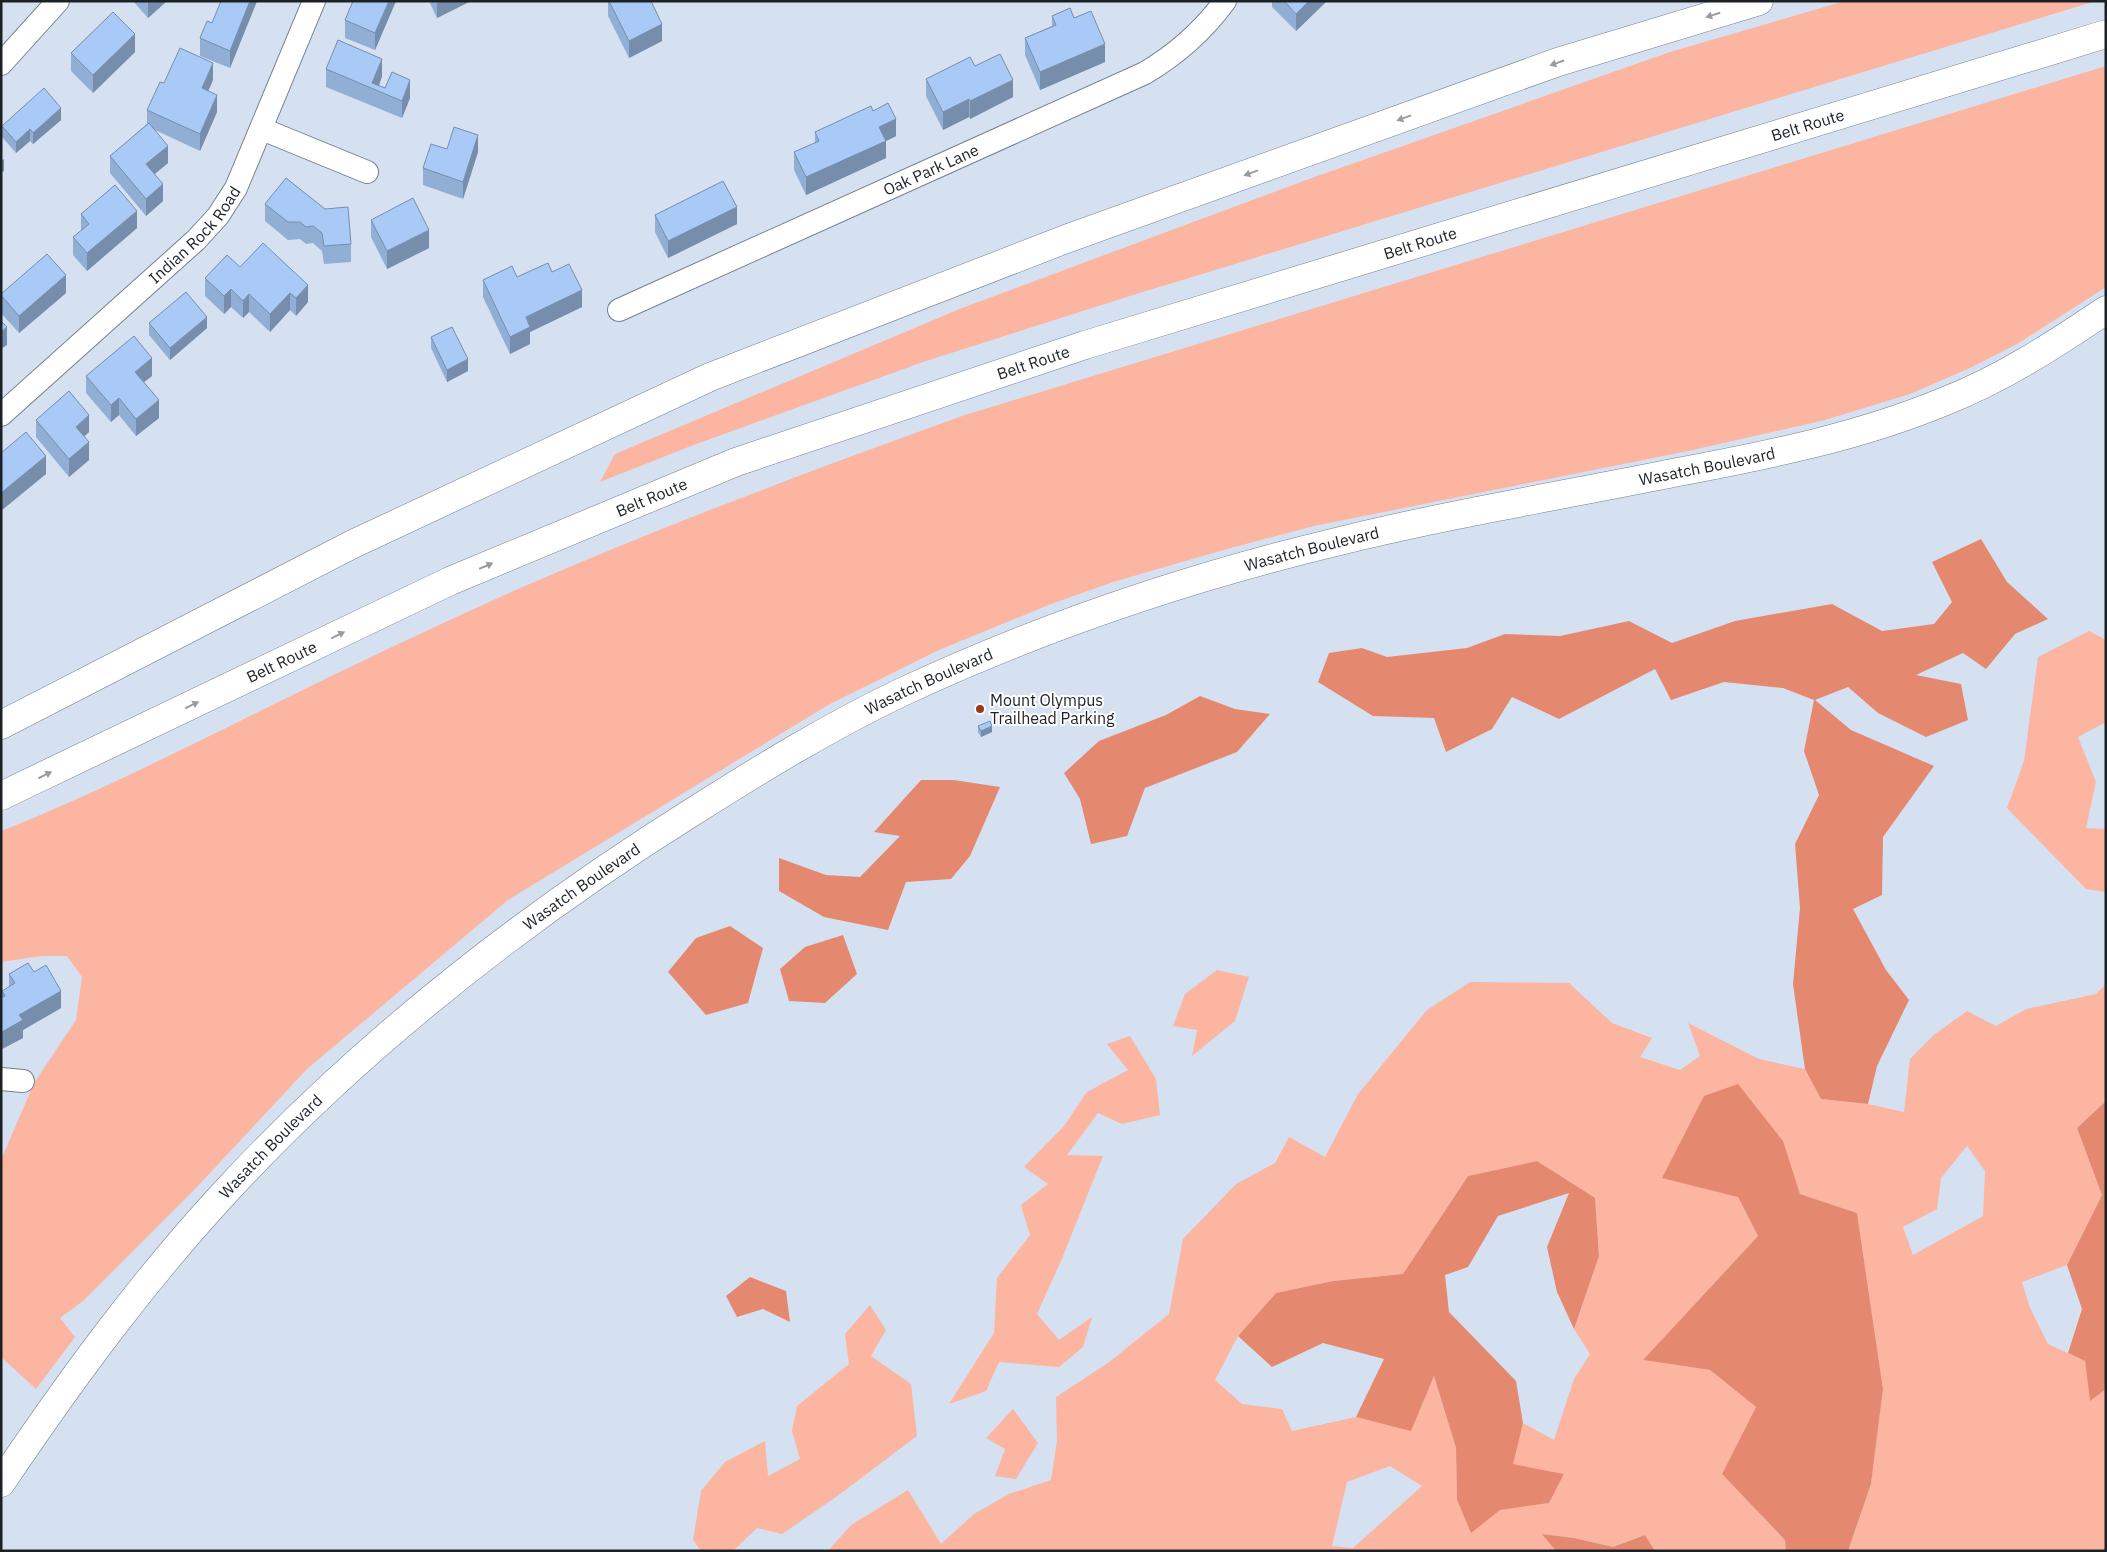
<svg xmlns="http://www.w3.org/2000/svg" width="2107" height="1552" viewBox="0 0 2107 1552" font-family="'IBM Plex Sans',sans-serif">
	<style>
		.green { fill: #fcb5a1; fill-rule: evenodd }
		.forest { fill: #e58870 }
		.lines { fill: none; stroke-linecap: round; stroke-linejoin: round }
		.minor-casing { stroke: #75808e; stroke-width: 24 }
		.tertiary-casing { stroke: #75808e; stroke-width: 29 }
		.motorway-casing { stroke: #75808e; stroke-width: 29 }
		.minor { stroke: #fff; stroke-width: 22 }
		.tertiary { stroke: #fff; stroke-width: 28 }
		.motorway { stroke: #fff; stroke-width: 28 }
		.wall { fill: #91aed4 }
		.shaded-wall { fill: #768dac }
		.building { fill: #a9caf6; stroke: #768dac }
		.oneway { fill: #999b9d }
		.poi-dot { fill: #9d3518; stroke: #fff; stroke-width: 2 }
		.labels { text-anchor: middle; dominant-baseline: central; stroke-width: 4; stroke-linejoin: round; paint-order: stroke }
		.street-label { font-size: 16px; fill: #1c2126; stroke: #fff }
		.poi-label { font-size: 16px; fill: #1c2126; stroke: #fff; text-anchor: start }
	</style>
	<rect width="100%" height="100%" fill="#d5e1f1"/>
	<g class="green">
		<polygon points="1845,1 2096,1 1130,296 926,361 691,446 600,482 615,454 962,308 1306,180 1670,52"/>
		<path d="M2106,66V287L2017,344L1970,368L1910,394L1825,420L1688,451L1314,526L1227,549L1113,582L1051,604L939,650L828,705L508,900L307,1069L195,1189L83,1301L60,1318L75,1337L36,1389L1,1357V1160L34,1083L76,1020L82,977L67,956H41L1,962V831C78,801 152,764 226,728C320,681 415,635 511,592C659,527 810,471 962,416Z"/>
		<polygon points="2089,631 2106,640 2106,722 2078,737 2096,782 2086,828 2106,829 2106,892 2086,889 2007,808 2024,761 2038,657"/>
		<polygon points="1217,970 1249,977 1235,1021 1192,1056 1197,1030 1173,1026 1185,994"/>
		<path d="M1470,982L1569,983L1612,1023L1652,1038L1640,1057L1680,1070L1700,1056L1688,1023L1759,1059L1805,1069L1821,1099L1868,1104L1904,1112L1910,1059L1935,1034L1967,1011L1996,1026L2026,1009L2096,994L2106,984V1101L2077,1128L2102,1195L2067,1265L2022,1282L2030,1308L2048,1344L2085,1361L2090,1400L2106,1389V1551H1848L1871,1484L1883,1389L1857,1213L1800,1194L1782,1141L1738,1197L1758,1236L1643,1360L1710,1370L1756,1407L1722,1474L1785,1540L1786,1551H1655L1645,1535L1613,1547L1574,1538L1543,1534L1556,1551H828L851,1525L908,1490L941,1544L974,1514L1009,1494L1051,1480L1057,1441L1056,1397L1108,1363L1169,1314L1183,1239L1236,1184L1275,1163L1289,1137L1325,1157L1358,1094L1427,1010ZM1967,1146L1985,1171L1983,1216L1913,1255L1903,1227L1937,1209L1941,1178ZM1537,1161L1595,1199L1599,1256L1574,1329L1590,1354L1574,1379L1554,1440L1523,1423L1512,1464L1564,1474L1549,1503L1500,1509L1471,1532L1457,1500L1456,1448L1434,1376L1411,1430L1356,1417L1292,1431L1282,1409L1242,1404L1215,1380L1238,1336L1276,1293L1333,1281L1403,1274L1468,1176ZM1390,1466L1422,1486L1353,1548L1332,1546L1347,1482Z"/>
		<polygon points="1130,1036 1156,1079 1160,1115 1122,1124 1098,1113 1067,1155 1103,1156 1061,1261 1037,1314 1059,1340 1092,1317 1083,1347 1059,1367 999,1362 986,1391 949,1404 994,1333 997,1278 1030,1235 1021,1205 1048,1184 1024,1167 1064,1126 1087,1092 1128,1070 1107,1044"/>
		<polygon points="870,1305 886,1330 871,1356 911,1384 917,1436 836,1497 782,1534 757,1528 733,1551 701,1551 693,1540 701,1491 725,1462 765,1441 768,1476 800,1459 792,1431 797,1406 849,1364 845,1334"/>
		<polygon points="1013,1409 1038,1443 1016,1479 995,1476 1005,1449 986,1438"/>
	</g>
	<g class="forest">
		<polygon points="1981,539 2007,582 2048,619 2015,634 1986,669 1963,653 1916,675 1961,684 1968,720 1926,737 1878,713 1848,687 1815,700 1851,730 1934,766 1883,837 1882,895 1853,909 1886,970 1909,1000 1877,1066 1868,1104 1821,1099 1805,1069 1793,984 1800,908 1795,844 1819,795 1804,751 1814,700 1783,688 1724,682 1671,700 1655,669 1559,719 1512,697 1492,729 1446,752 1434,718 1373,716 1318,682 1329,653 1362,648 1387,657 1467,648 1505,634 1560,636 1629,621 1672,643 1735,621 1832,604 1882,631 1934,624 1952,602 1932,562"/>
		<polygon points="1200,696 1235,709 1270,714 1237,752 1145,788 1127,836 1091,844 1080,799 1064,773 1099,741 1166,715"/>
		<polygon points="921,780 954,780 1000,787 970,856 951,879 906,882 888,930 824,917 779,891 779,858 826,875 860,877 900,836 874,832"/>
		<polygon points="730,926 763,948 748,1003 706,1015 668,972 696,938"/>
		<polygon points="843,935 857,974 825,1003 789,1001 780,969 805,947"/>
		<polygon points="1738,1084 1783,1141 1800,1194 1857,1213 1883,1389 1871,1484 1848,1551 1786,1551 1785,1540 1722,1474 1756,1407 1710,1370 1643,1360 1758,1236 1738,1197 1662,1178 1704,1096"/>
		<polygon points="2106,1101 2106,1389 2090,1401 2085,1361 2068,1353 2082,1309 2067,1265 2102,1195 2077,1128"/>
		<polygon points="1537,1161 1595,1198 1599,1256 1574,1329 1557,1292 1547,1247 1569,1193 1498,1216 1468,1267 1445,1275 1449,1312 1516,1381 1523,1423 1513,1464 1564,1474 1549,1503 1500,1510 1471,1533 1457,1500 1456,1448 1434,1376 1411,1431 1356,1417 1384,1359 1323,1343 1272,1367 1238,1336 1276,1293 1333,1281 1403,1274 1468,1176"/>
		<polygon points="750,1277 786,1291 790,1322 763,1309 737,1317 726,1296"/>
		<polygon points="1542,1534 1574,1538 1613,1547 1645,1535 1655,1551 1556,1551"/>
	</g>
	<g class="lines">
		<g class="minor-casing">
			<g id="minor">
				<polyline points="1,64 58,1"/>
				<polyline points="262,129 367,172"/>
				<path id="s1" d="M619,310L1145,73C1177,54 1203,31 1225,1"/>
				<path id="s2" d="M1,415L196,240L218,216L236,188L314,1"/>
				<polyline points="1,1079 23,1081"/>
			</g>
		</g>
		<g class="tertiary-casing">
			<g id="tertiary">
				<path id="s3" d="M1,1483C71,1379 145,1278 230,1187C367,1040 525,917 694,811C762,768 829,727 900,693C1039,628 1186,578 1336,542C1449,514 1564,495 1678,472C1768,455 1858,437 1943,402C2002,379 2054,345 2106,310"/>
			</g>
		</g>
		<g class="motorway-casing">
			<g id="motorway">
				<polyline points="1,725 353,544 710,377 1066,239 1558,62 1759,1"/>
				<path id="s4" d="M1,796L450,581L736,462L1085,345L2106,34"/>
			</g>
		</g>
		<use href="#minor" class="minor"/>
		<use href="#tertiary" class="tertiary"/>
		<use href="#motorway" class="motorway"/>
	</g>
	<g class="wall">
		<polygon points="133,1 167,1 148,18"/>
		<polygon points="257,1 230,68 200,56 200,38 212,23"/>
		<polygon points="396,1 375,50 345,38 345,20"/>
		<polygon points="429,1 471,1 437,18"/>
		<polygon points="608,1 651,1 662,41 629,58 608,16"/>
		<polygon points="1272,1 1327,1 1296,31 1272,7"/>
		<polygon points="1052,16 1105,62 1040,90 1025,55 1025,38 1052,26"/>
		<polygon points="135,52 93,93 71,71 71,53"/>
		<polygon points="975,66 1013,97 970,119 969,117 943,130 926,96 926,79"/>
		<polygon points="326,69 382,76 379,86 410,98 402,118 326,87"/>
		<polygon points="213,80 208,91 217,112 200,151 155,130 168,163 155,174 163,201 146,216 110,173 110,156 147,124 147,110 164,83"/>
		<polygon points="873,111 896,136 886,141 886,158 806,195 794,170 794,152 815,143 815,132"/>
		<polygon points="61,120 33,144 30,141 16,153 2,137 2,126"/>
		<polygon points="447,149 478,152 463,199 423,185 423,168"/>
		<polygon points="286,178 351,244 351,262 324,264 322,251 313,243 306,244 300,239 288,240 265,221 265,204"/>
		<polygon points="81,214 137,228 87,271 73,255 73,237 81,231"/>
		<polygon points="655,215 737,224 668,258 655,232"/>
		<polygon points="371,220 429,248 387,269 371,237"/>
		<polygon points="240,267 308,302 296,316 290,310 270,332 249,312 243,318 231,307 224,314 205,296 205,278"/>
		<polygon points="552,272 582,307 530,332 530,344 510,354 483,297 483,280 517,277"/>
		<polygon points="66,293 19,333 1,313 1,294"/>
		<polygon points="149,323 207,328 170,360 149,335"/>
		<polygon points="431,337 468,371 447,382 431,348"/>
		<polygon points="86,376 152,376 144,382 159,418 136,436 119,415 111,422 86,393"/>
		<polygon points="36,420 89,432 84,436 89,460 69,477 36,437"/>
		<polygon points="978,726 992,732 981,737 978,732"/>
		<polygon points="34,972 61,1008 23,1030 23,1038 2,1049 1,1047 1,998 2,997 2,991 9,987 9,974"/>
	</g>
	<g class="shaded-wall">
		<polygon points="148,1 167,1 148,18"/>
		<polygon points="250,1 257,1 230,68 230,51"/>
		<polygon points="389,1 396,1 375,50 375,33"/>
		<polygon points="437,1 471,1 437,18"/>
		<polygon points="1309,1 1327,1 1296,31 1296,14"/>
		<polygon points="662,24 662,41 629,58 629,41"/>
		<polygon points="135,34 135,52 93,93 93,75"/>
		<polygon points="1105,44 1105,62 1040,90 1040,72"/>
		<polygon points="382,59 382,76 377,91 372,83"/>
		<polygon points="213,63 213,80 202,105 202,88"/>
		<polygon points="410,80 410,98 402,118 402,101"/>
		<polygon points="1013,80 1013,97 970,119 970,101"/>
		<polygon points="217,95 217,112 200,151 200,134"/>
		<polygon points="969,99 969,117 943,130 943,112"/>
		<polygon points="61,108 61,120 33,144 33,133"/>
		<polygon points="896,119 896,136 886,141 886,158 806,195 806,177 879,127"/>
		<polygon points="30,129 30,141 16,153 16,142"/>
		<polygon points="478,135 478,152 463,199 463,182"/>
		<polygon points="168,146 168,163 146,181 146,164"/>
		<polygon points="4,159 4,171 1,173 1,161"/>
		<polygon points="163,184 163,201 146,216 146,199"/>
		<polygon points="737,207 737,224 668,258 668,241"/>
		<polygon points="137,211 137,228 87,271 87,253"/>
		<polygon points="429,230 429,248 387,269 387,251"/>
		<polygon points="66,275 66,293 19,333 19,316"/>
		<polygon points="308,285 308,302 296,316 296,298"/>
		<polygon points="231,289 231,307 224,314 224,296"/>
		<polygon points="582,290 582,307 530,332 530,344 510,354 510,337 526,317"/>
		<polygon points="290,293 290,310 270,332 270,314"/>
		<polygon points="249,294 249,312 243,318 243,301"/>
		<polygon points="207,317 207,328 170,360 170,348"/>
		<polygon points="7,327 7,345 1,349 1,332"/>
		<polygon points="152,358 152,376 135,389 135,372"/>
		<polygon points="468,359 468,371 447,382 447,370"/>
		<polygon points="119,398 119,415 111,422 111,405"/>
		<polygon points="159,400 159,418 136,436 136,419"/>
		<polygon points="89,415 89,432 76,444 76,427"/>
		<polygon points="89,442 89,460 69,477 69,459"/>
		<polygon points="46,456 46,474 1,511 1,493"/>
		<polygon points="992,726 992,732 981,737 981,731"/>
		<polygon points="61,991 61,1008 23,1030 23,1038 2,1049 2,1032 19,1015"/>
	</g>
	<g class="building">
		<polygon points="221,1 250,1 230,51 200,38 207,21 212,23"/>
		<polygon points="353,1 389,1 375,33 345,20"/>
		<polygon points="609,1 651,1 662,24 629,41"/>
		<polygon points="1284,1 1309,1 1296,14"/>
		<polygon points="1070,8 1074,18 1091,11 1105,44 1040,72 1025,38 1056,25 1052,16"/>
		<polygon points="113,12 135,34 93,75 71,53"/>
		<polygon points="338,40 382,59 372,83 385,88 392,72 410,80 402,101 326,69"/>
		<polygon points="180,48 213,63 202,88 217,95 200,134 147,110 160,82 164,83"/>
		<polygon points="1000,54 1013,80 970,101 969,99 943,112 926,79 970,57 975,66"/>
		<polygon points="44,88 61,108 33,133 30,129 16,142 2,126"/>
		<polygon points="888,103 896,119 879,127 886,141 806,177 794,152 819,141 815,132 871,106 873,111"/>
		<polygon points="149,123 168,146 146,164 163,184 146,199 110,156"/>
		<polygon points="454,127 478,135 463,182 423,168 431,144 447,149"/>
		<polygon points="286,178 325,209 348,207 351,244 324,246 322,233 313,226 306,227 300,222 288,222 265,204"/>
		<polygon points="723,181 737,207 668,241 655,215"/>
		<polygon points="115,185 137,211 87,253 73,237 89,224 81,214"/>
		<polygon points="413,198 429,230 387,251 371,220"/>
		<polygon points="263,243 308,285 296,298 290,293 270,314 249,294 243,301 231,289 224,296 205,278 227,255 240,267"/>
		<polygon points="47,254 66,275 19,316 1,295 1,294"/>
		<polygon points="548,263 552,272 569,264 582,290 526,317 530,327 510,337 483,280 512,266 517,277"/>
		<polygon points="186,292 207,317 170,348 149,323"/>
		<polygon points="1,321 7,327 1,332"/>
		<polygon points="452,327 468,359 447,370 431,337"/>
		<polygon points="134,336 152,358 135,372 159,400 136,419 119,398 111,405 86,376"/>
		<polygon points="69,391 89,415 76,427 89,442 69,459 36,420"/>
		<polygon points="26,432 46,456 1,493 1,453"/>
		<polygon points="990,721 992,726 981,731 978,726"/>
		<polygon points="28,963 34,972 46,965 61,991 19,1015 23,1020 2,1032 1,1030 1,998 5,996 2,991 15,983 9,974"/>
	</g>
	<defs><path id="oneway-solid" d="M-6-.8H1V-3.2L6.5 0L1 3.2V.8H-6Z" transform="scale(1.25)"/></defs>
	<g class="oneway">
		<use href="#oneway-solid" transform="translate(1713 15) rotate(163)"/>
		<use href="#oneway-solid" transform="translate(1557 63) rotate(161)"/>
		<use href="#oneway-solid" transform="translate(1404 118) rotate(160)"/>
		<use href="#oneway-solid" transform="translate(1251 173) rotate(160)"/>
		<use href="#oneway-solid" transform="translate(486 566) rotate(-23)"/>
		<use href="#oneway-solid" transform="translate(338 635) rotate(-26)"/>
		<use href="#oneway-solid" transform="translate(192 705) rotate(-26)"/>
		<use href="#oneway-solid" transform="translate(45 775) rotate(-26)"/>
	</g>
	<circle class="poi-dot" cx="980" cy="709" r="5"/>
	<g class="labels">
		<g class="street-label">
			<text stroke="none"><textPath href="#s4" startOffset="1931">Belt Route</textPath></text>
			<text stroke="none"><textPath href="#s1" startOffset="342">Oak Park Lane</textPath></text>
			<text stroke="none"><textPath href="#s2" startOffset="265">Indian Rock Road</textPath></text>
			<text stroke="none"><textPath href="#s4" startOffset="1526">Belt Route</textPath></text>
			<text stroke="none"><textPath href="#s4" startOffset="1121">Belt Route</textPath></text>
			<text stroke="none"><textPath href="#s3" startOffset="2052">Wasatch Boulevard</textPath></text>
			<text stroke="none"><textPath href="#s4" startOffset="716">Belt Route</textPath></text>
			<text stroke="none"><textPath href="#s3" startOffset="1648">Wasatch Boulevard</textPath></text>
			<text stroke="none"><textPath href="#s4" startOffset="311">Belt Route</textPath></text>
			<text stroke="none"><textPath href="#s3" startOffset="1242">Wasatch Boulevard</textPath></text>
			<text stroke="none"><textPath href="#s3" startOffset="838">Wasatch Boulevard</textPath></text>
			<text stroke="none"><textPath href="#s3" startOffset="432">Wasatch Boulevard</textPath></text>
		</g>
		<g class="poi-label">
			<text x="990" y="700">Mount Olympus<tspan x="990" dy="18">Trailhead Parking</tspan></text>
		</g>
	</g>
	<rect width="2107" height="1552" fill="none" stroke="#1c2126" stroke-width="5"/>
</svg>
